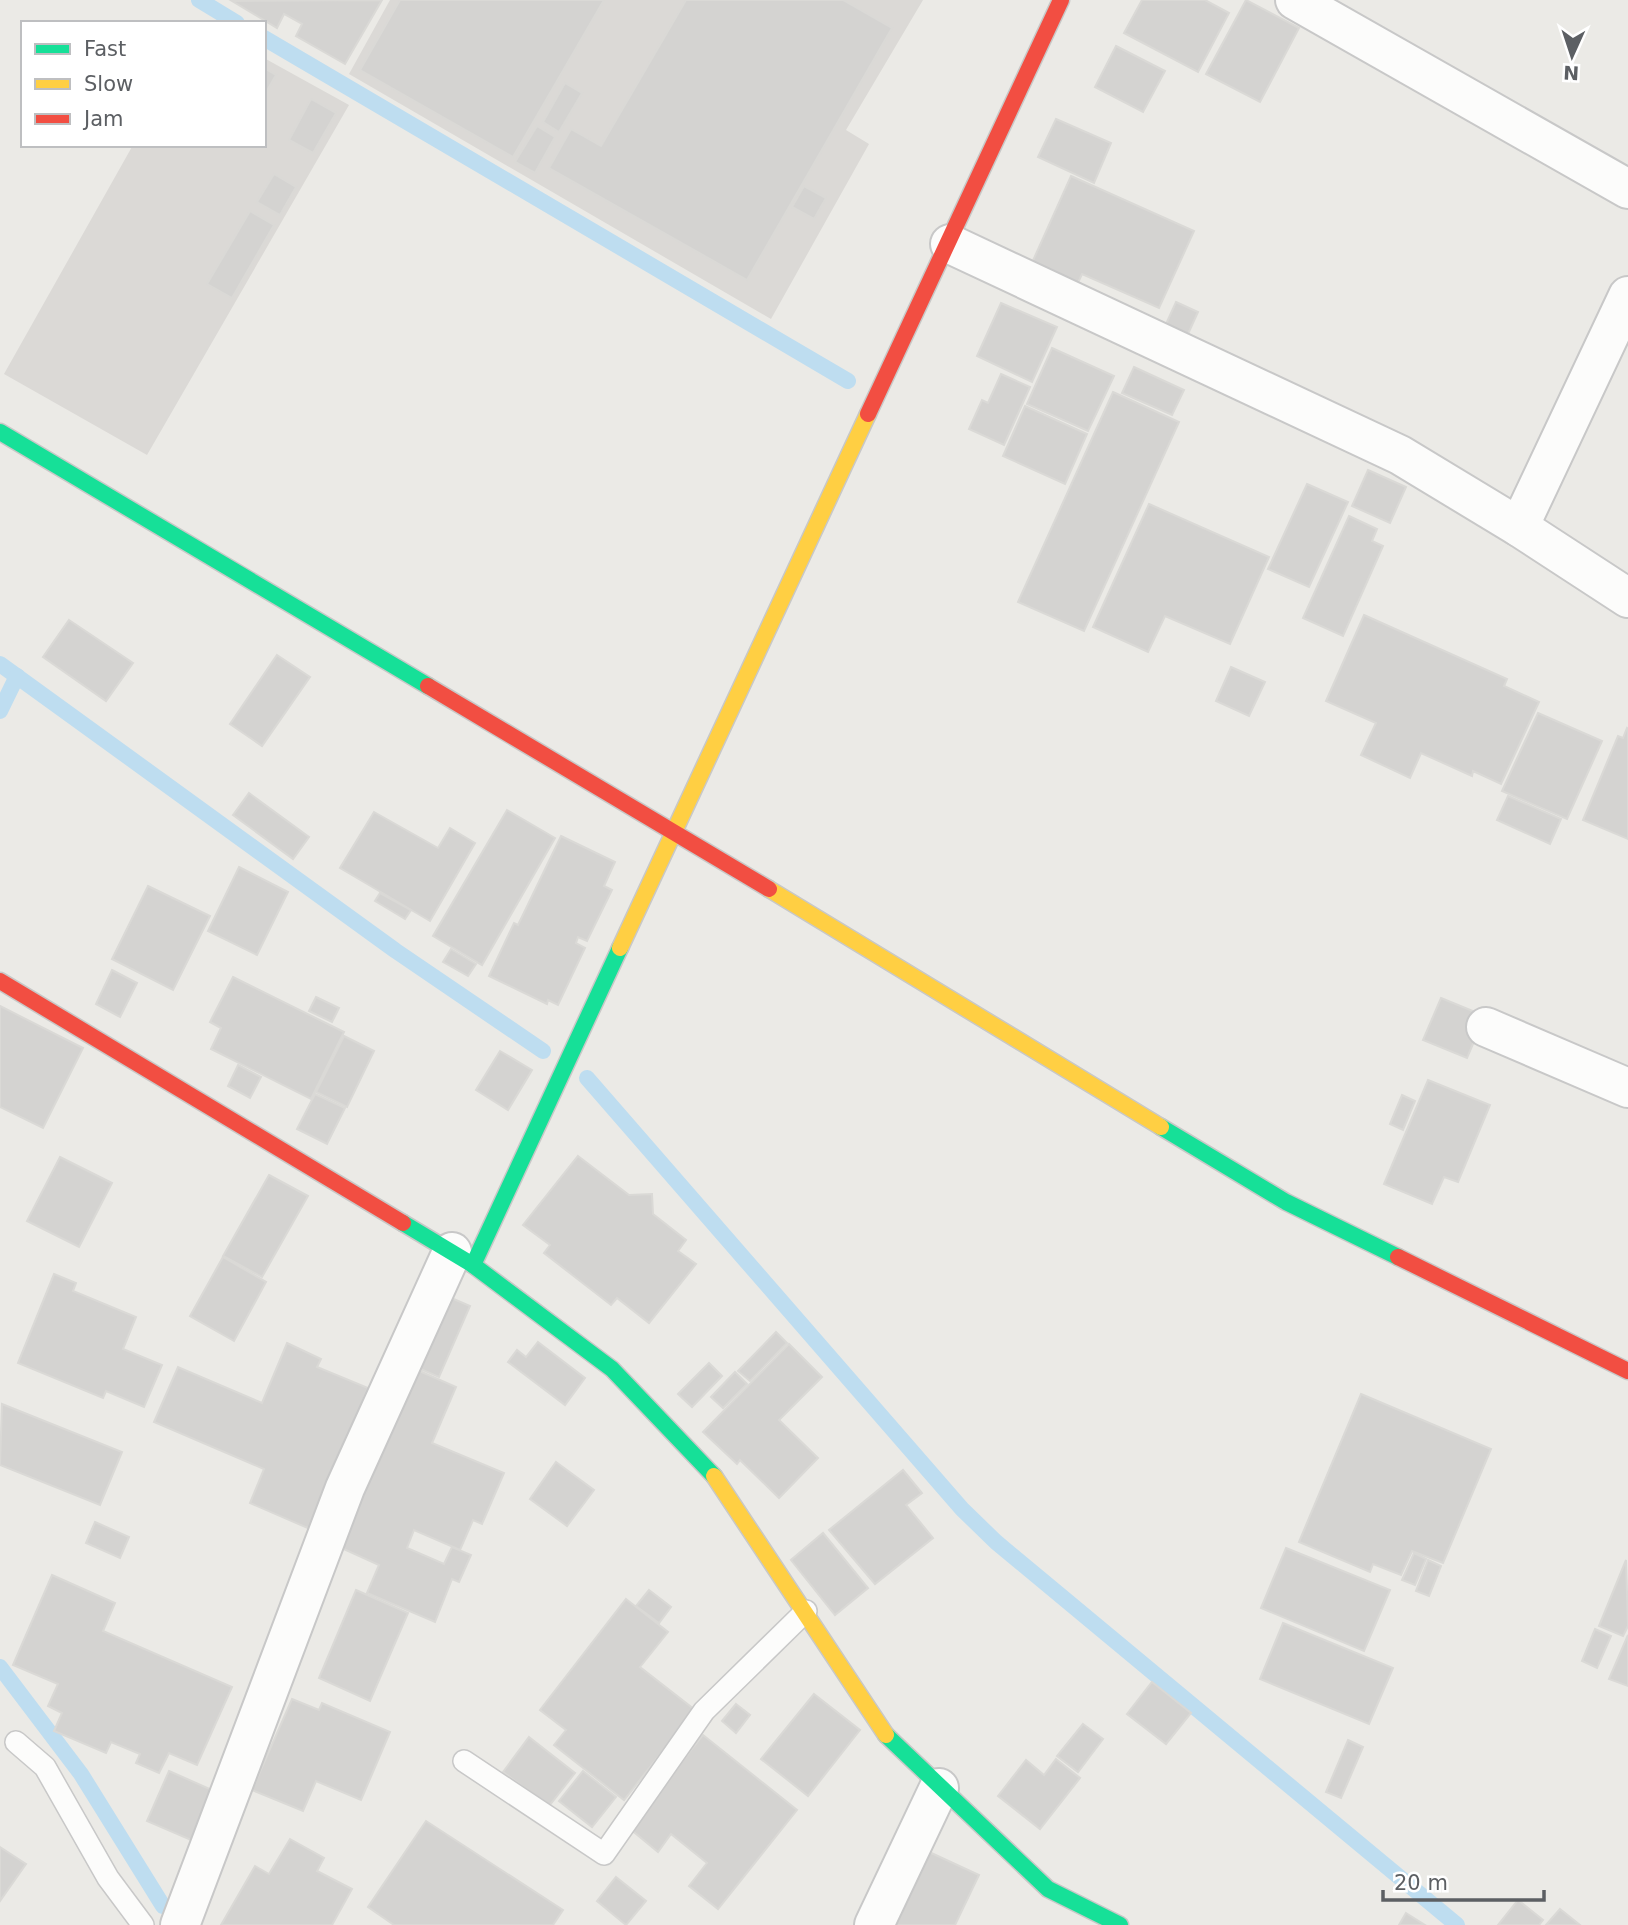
<svg xmlns="http://www.w3.org/2000/svg" width="1628" height="1925" viewBox="0 0 1628 1925" font-family="'DejaVu Sans',sans-serif">
	<style>
		.industrial { fill: #dbd9d6 }
		.lines { fill: none; stroke-linecap: round; stroke-linejoin: round }
		.stream { stroke: #beddf0; stroke-width: 16 }
		.building { fill: #d4d3d1; stroke: #dad9d6; stroke-width: 2 }
		.lane-casing { stroke: #c8c8c8; stroke-width: 24 }
		.street-casing { stroke: #c8c8c8; stroke-width: 42 }
		.fast-casing { stroke: #c8c8c7; stroke-width: 19 }
		.slow-casing { stroke: #c8c8c7; stroke-width: 19 }
		.jam-casing { stroke: #c8c8c7; stroke-width: 19 }
		.lane { stroke: #fcfcfb; stroke-width: 21 }
		.street { stroke: #fcfcfb; stroke-width: 38 }
		.fast { stroke: #16e098; stroke-width: 16 }
		.slow { stroke: #ffcf43; stroke-width: 16 }
		.jam { stroke: #f24e42; stroke-width: 16 }
	</style>
	<rect width="100%" height="100%" fill="#ebeae6"/>
	<g class="industrial">
		<polygon points="390,0 923,0 846,130 869,144 771,319 349,74"/>
		<polygon points="264,58 349,105 147,455 4,374 133,145 264,145"/>
	</g>
	<g class="lines">
		<g class="stream">
			<polyline points="199,0 237,23"/>
			<polyline points="264,38 848,381"/>
			<polyline points="0,664 396,951 543,1051"/>
			<polyline points="0,711 17,676"/>
			<polyline points="587,1078 962,1509 996,1542 1457,1925"/>
			<polyline points="0,1667 81,1774 163,1906"/>
		</g>
	</g>
	<g class="building">
		<polygon points="382,0 345,64 296,36 302,24 284,14 277,28 232,1"/>
		<polygon points="400,0 604,0 513,157 360,70"/>
		<polygon points="686,0 843,0 892,28 747,280 549,168 571,129 601,146"/>
		<polygon points="1142,0 1205,0 1229,13 1198,72 1124,33"/>
		<polygon points="1246,0 1299,28 1260,102 1206,74"/>
		<polygon points="1116,46 1165,71 1143,112 1095,87"/>
		<polygon points="264,68 276,75 264,96"/>
		<polygon points="565,83 582,93 559,132 543,122"/>
		<polygon points="311,99 336,113 313,153 289,140"/>
		<polygon points="1056,119 1111,143 1094,183 1038,157"/>
		<polygon points="537,126 555,137 535,173 515,162"/>
		<polygon points="274,174 296,187 280,215 257,202"/>
		<polygon points="1071,176 1194,231 1159,308 1082,274 1077,285 1031,265"/>
		<polygon points="804,186 826,198 814,219 792,207"/>
		<polygon points="250,211 274,225 232,298 207,284"/>
		<polygon points="1176,302 1198,312 1188,334 1166,324"/>
		<polygon points="1001,303 1057,327 1032,382 977,356"/>
		<polygon points="1052,348 1114,376 1088,431 1027,404"/>
		<polygon points="1134,367 1184,390 1172,415 1122,393"/>
		<polygon points="1001,374 1030,387 1004,445 969,429 982,400 988,403"/>
		<polygon points="1113,392 1179,422 1084,631 1018,602"/>
		<polygon points="1025,406 1087,434 1065,484 1003,456"/>
		<polygon points="1368,470 1406,487 1390,523 1352,506"/>
		<polygon points="1307,484 1348,502 1309,587 1268,569"/>
		<polygon points="1149,504 1269,557 1230,644 1165,616 1148,652 1093,627"/>
		<polygon points="1349,516 1377,529 1372,541 1383,546 1343,636 1303,618"/>
		<polygon points="1364,615 1507,679 1504,686 1539,702 1501,784 1473,771 1472,776 1421,753 1410,778 1361,755 1376,723 1326,701"/>
		<polygon points="69,620 133,663 106,701 43,657"/>
		<polygon points="277,655 310,677 262,746 230,724"/>
		<polygon points="1231,667 1265,682 1249,716 1216,701"/>
		<polygon points="1538,713 1602,741 1567,819 1502,791"/>
		<polygon points="1627,728 1628,729 1628,839 1583,820 1618,736 1623,738"/>
		<polygon points="249,793 309,837 293,859 233,815"/>
		<polygon points="1508,796 1561,819 1550,844 1497,820"/>
		<polygon points="507,810 555,838 482,965 433,936"/>
		<polygon points="374,812 438,848 450,828 475,843 430,921 340,868"/>
		<polygon points="561,836 615,862 604,886 612,890 587,941 578,937 576,943 585,948 558,1005 548,1000 547,1004 489,976 514,923 518,925"/>
		<polygon points="239,867 288,892 257,955 208,931"/>
		<polygon points="148,886 210,916 173,990 112,959"/>
		<polygon points="380,893 411,910 405,919 375,901"/>
		<polygon points="451,949 476,964 468,976 443,962"/>
		<polygon points="112,970 137,983 120,1017 96,1004"/>
		<polygon points="233,977 344,1032 311,1099 211,1049 221,1028 210,1022"/>
		<polygon points="316,997 339,1008 332,1022 309,1011"/>
		<polygon points="1441,998 1485,1016 1467,1058 1423,1040"/>
		<polygon points="0,1006 83,1048 43,1128 0,1107"/>
		<polygon points="344,1036 374,1051 347,1107 316,1092"/>
		<polygon points="500,1051 532,1070 508,1110 476,1090"/>
		<polygon points="238,1065 261,1077 250,1098 228,1086"/>
		<polygon points="1428,1080 1490,1105 1458,1182 1444,1177 1432,1204 1384,1184"/>
		<polygon points="315,1094 345,1108 327,1144 297,1129"/>
		<polygon points="1402,1095 1415,1101 1403,1130 1390,1124"/>
		<polygon points="578,1156 629,1195 652,1194 653,1214 686,1240 678,1251 696,1264 649,1323 617,1298 611,1305 544,1253 550,1245 523,1225"/>
		<polygon points="60,1157 112,1183 79,1247 27,1221"/>
		<polygon points="269,1175 308,1196 262,1277 223,1256"/>
		<polygon points="223,1257 266,1282 234,1341 190,1316"/>
		<polygon points="54,1274 76,1283 73,1291 136,1317 123,1349 162,1365 144,1407 106,1391 103,1398 18,1363"/>
		<polygon points="449,1297 470,1306 439,1377 418,1368"/>
		<polygon points="776,1332 787,1343 750,1381 738,1371"/>
		<polygon points="538,1342 585,1378 565,1405 508,1362 517,1350 526,1357"/>
		<polygon points="287,1343 321,1359 317,1367 368,1388 310,1529 250,1503 264,1469 154,1422 178,1367 262,1403"/>
		<polygon points="789,1344 822,1377 779,1420 818,1458 779,1498 740,1460 737,1464 703,1432"/>
		<polygon points="709,1363 722,1376 692,1407 678,1394"/>
		<polygon points="415,1369 456,1387 432,1443 504,1473 482,1524 473,1520 460,1550 414,1530 407,1548 444,1564 452,1547 471,1555 459,1582 452,1579 435,1622 367,1593 379,1565 337,1546"/>
		<polygon points="735,1372 747,1384 723,1408 711,1397"/>
		<polygon points="1361,1394 1491,1449 1443,1563 1412,1551 1401,1575 1373,1564 1370,1572 1299,1542"/>
		<polygon points="2,1404 122,1452 100,1505 0,1465"/>
		<polygon points="556,1462 594,1490 567,1526 530,1499"/>
		<polygon points="903,1470 922,1493 906,1505 933,1538 875,1584 829,1530"/>
		<polygon points="95,1522 129,1537 120,1558 86,1543"/>
		<polygon points="823,1533 868,1588 835,1615 791,1560"/>
		<polygon points="1286,1548 1390,1590 1364,1651 1261,1608"/>
		<polygon points="1414,1553 1426,1559 1415,1585 1402,1580"/>
		<polygon points="1428,1560 1441,1566 1429,1596 1416,1591"/>
		<polygon points="1626,1560 1628,1626 1623,1636 1599,1626"/>
		<polygon points="52,1575 115,1603 103,1631 232,1687 197,1765 169,1753 159,1773 136,1763 140,1754 111,1742 106,1753 54,1731 62,1713 48,1706 58,1684 13,1665"/>
		<polygon points="356,1590 408,1613 370,1701 319,1678"/>
		<polygon points="649,1590 671,1607 659,1623 636,1606"/>
		<polygon points="626,1599 668,1632 640,1667 695,1710 624,1800 554,1745 566,1730 540,1710"/>
		<polygon points="1283,1623 1393,1668 1369,1724 1260,1679"/>
		<polygon points="1595,1629 1611,1636 1597,1668 1582,1661"/>
		<polygon points="1628,1635 1628,1686 1609,1679"/>
		<polygon points="1152,1682 1191,1713 1166,1744 1127,1714"/>
		<polygon points="814,1694 860,1730 808,1796 761,1759"/>
		<polygon points="292,1699 319,1710 322,1703 390,1732 361,1800 316,1781 303,1811 252,1790"/>
		<polygon points="736,1704 750,1715 736,1733 722,1721"/>
		<polygon points="1083,1724 1103,1739 1078,1772 1057,1756"/>
		<polygon points="703,1735 797,1810 718,1909 689,1886 707,1863 671,1834 658,1852 629,1828"/>
		<polygon points="529,1737 575,1773 549,1806 503,1772"/>
		<polygon points="1348,1740 1363,1747 1341,1798 1326,1792"/>
		<polygon points="1056,1759 1080,1778 1040,1829 998,1796 1026,1760 1044,1775"/>
		<polygon points="169,1771 212,1790 191,1840 147,1821"/>
		<polygon points="583,1771 616,1797 592,1827 559,1801"/>
		<polygon points="426,1821 563,1910 553,1925 394,1925 368,1907"/>
		<polygon points="290,1839 324,1858 317,1871 352,1889 332,1925 221,1925 255,1866 269,1874"/>
		<polygon points="0,1847 26,1864 0,1901"/>
		<polygon points="927,1851 979,1875 955,1925 895,1925"/>
		<polygon points="616,1877 646,1901 626,1925 597,1901"/>
		<polygon points="1518,1900 1543,1920 1539,1925 1498,1925"/>
		<polygon points="1560,1909 1580,1925 1546,1925"/>
		<polygon points="1406,1913 1425,1925 1399,1925"/>
	</g>
	<g class="lines">
		<g class="lane-casing">
			<g id="lane">
				<polyline points="16,1742 45,1767 108,1878 143,1925"/>
				<polyline points="464,1761 604,1854 704,1711 806,1611"/>
			</g>
		</g>
		<g class="street-casing">
			<g id="street">
				<polyline points="1295,0 1628,189"/>
				<polyline points="950,244 1400,455 1519,527 1628,598"/>
				<polyline points="1519,527 1628,296"/>
				<polyline points="1486,1027 1628,1088"/>
				<polyline points="180,1925 345,1488 452,1252"/>
				<polyline points="874,1925 939,1788"/>
			</g>
		</g>
		<g class="fast-casing">
			<g id="fast">
				<polyline points="0,432 428,686"/>
				<polyline points="1161,1127 1286,1202 1398,1257"/>
				<polyline points="403,1223 473,1265 612,1369 714,1476"/>
				<polyline points="473,1265 620,948"/>
				<polyline points="886,1735 1048,1889 1120,1925"/>
			</g>
		</g>
		<g class="slow-casing">
			<g id="slow">
				<polyline points="769,889 1161,1127"/>
				<polyline points="620,948 868,414"/>
				<polyline points="714,1476 886,1735"/>
			</g>
		</g>
		<g class="jam-casing">
			<g id="jam">
				<polyline points="868,414 1061,0"/>
				<polyline points="428,686 769,889"/>
				<polyline points="0,981 403,1223"/>
				<polyline points="1398,1257 1628,1371"/>
			</g>
		</g>
		<use href="#lane" class="lane"/>
		<use href="#street" class="street"/>
		<use href="#fast" class="fast"/>
		<use href="#slow" class="slow"/>
		<use href="#jam" class="jam"/>
	</g>
	<rect x="21" y="21" width="245" height="126" fill="#ffffff" stroke="#bebfc1" stroke-width="2"/>
	<rect x="35" y="44" width="35" height="10" fill="#16e098" stroke="#bebfc1" stroke-width="2"/>
	<text x="84" y="56" font-size="21" fill="#5c5f63">Fast</text>
	<rect x="35" y="79" width="35" height="10" fill="#ffcf43" stroke="#bebfc1" stroke-width="2"/>
	<text x="84" y="91" font-size="21" fill="#5c5f63">Slow</text>
	<rect x="35" y="114" width="35" height="10" fill="#f24e42" stroke="#bebfc1" stroke-width="2"/>
	<text x="84" y="126" font-size="21" fill="#5c5f63">Jam</text>
	<g transform="translate(1572 56) rotate(183)" stroke="#ffffff" stroke-width="5" paint-order="stroke">
	<path d="M0-5L12 26L0 18L-12 26Z" fill="#5c5f63"/>
	<text y="-10" font-size="19" font-weight="bold" text-anchor="middle" fill="#5c5f63">N</text>
	</g>
	<path d="M1383 1890v10h161v-10" fill="none" stroke="#5c5f63" stroke-width="3.5"/>
	<text x="1394" y="1890" font-size="21" fill="#5c5f63" stroke="#ffffff" stroke-width="5" paint-order="stroke">20 m</text>
</svg>
